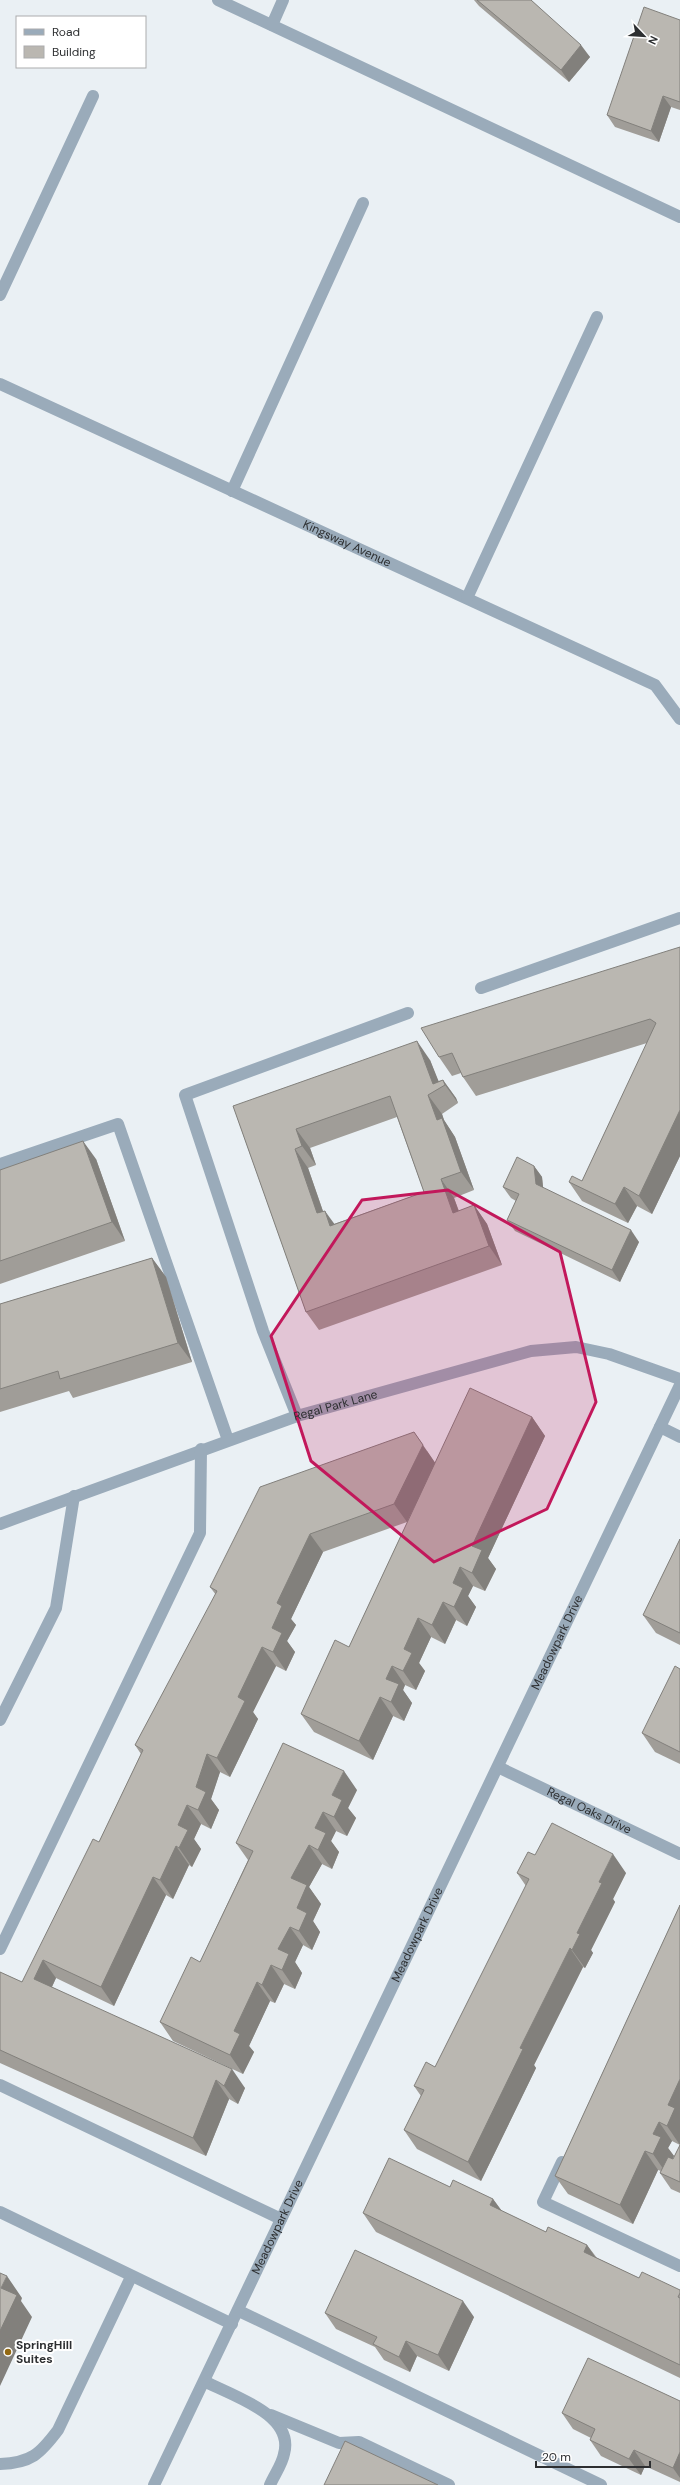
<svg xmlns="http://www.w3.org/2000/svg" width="680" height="2485" viewBox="0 0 680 2485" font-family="'DM Sans',sans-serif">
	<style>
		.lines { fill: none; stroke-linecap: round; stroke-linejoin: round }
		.minor { stroke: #9aabba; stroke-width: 12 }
		.wall { fill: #a09d98; fill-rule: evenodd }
		.shaded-wall { fill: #82807c }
		.building { fill: #bab7b1; stroke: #82807c; fill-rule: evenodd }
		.marked { fill: #c2185b; fill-opacity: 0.2; stroke: #c2185b; stroke-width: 3; stroke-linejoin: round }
		.poi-dot { fill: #926812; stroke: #fff; stroke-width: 1.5 }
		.labels { text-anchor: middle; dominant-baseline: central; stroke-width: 4; stroke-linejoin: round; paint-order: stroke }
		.street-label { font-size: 12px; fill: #2d2f31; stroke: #fff }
		.poi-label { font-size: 12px; font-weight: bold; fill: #2d2f31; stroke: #fff; text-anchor: start }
	</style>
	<rect width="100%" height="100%" fill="#eaf0f4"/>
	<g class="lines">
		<g class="minor">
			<polyline points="218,0 680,217"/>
			<polyline points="272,25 283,0"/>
			<polyline points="0,295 93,96"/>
			<path id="s1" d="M0,384L655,685L680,719"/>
			<polyline points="232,491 363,203"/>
			<polyline points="467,598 597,317"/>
			<polyline points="481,988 680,918"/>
			<polyline points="0,1164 118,1124 228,1440"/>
			<polyline points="297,1416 263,1331 185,1095 408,1013"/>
			<polyline points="660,1427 680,1437"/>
			<path id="s2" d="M0,1524L297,1416L531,1351L576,1347L609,1354L680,1379"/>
			<polyline points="0,1720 56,1608 74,1496"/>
			<path id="s3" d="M498,1767L680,1854"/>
			<polyline points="0,1949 200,1533 201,1449"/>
			<polyline points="0,2085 281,2219"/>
			<polyline points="562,2162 543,2202 680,2266"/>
			<polyline points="0,2212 232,2324"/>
			<polyline points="239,2311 601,2485"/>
			<path d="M206,2382C233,2396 295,2415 284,2454C282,2465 274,2475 270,2485"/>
			<polyline points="271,2415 339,2443 359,2442 449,2485"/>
			<path d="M0,2464C31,2463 40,2454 58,2430L131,2277"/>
			<path id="s4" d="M154,2485L680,1385"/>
		</g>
	</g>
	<g class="wall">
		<polygon points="474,0 531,0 590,57 569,82 479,6"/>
		<polygon points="680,20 680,110 671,107 659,142 615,127 607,115"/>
		<polygon points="680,947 680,1156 652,1214 637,1206 628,1223 582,1201 569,1182 582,1181 647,1043 476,1096 463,1077 461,1073 452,1076 439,1057"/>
		<path d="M430,1060L438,1081L443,1080L456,1098L458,1103L442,1114L444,1120L455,1137L474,1190L454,1198L459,1211L474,1205L487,1224L502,1265L319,1330L306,1312L233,1106ZM397,1117L424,1192L334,1224L323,1211L308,1168L316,1165L310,1148Z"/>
		<polygon points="96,1159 125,1241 0,1284 0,1170"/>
		<polygon points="534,1166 542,1177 543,1188 639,1242 620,1282 515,1231 507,1220 516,1201 511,1198 503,1187"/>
		<polygon points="152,1258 166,1277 192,1362 73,1398 69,1391 0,1412 0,1304"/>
		<polygon points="532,1417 545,1436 488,1558 496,1569 485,1591 473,1586 468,1596 476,1607 467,1626 456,1620 445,1644 431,1637 419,1663 425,1671 416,1690 405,1685 403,1690 412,1703 404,1721 393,1716 373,1760 314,1732 301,1714 349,1647 414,1508 407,1522 323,1552 291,1619 296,1625 287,1641 295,1652 286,1671 276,1666 253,1712 258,1719 230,1777 220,1772 211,1799 219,1810 211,1829 201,1824 194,1839 201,1849 192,1867 189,1865 173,1899 166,1895 114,2006 56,1978 52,1987 245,2088 238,2104 229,2099 206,2156 0,2063 0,1972 22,1982 99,1842 141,1754 135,1745 216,1595 210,1587 427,1451 435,1463"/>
		<polygon points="680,1539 680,1645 656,1633 643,1615"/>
		<polygon points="680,1669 680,1764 655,1752 642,1733"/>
		<polygon points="357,1790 348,1808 356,1818 347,1836 336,1831 331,1841 339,1852 332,1869 322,1864 309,1887 321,1904 313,1921 320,1932 312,1950 303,1945 295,1962 302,1973 295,1989 284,1984 275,2003 270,2001 249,2046 254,2052 243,2074 173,2041 160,2022 200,1962 248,1860 236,1843"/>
		<polygon points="535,1855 626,1873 613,1899 615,1902 591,1950 593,1953 585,1968 583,1967 534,2065 536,2068 481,2181 417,2149 404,2130 421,2096 414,2086 435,2067 526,1886 517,1873"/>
		<polygon points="680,1905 680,2145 672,2141 668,2148 674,2156 672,2159 673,2159 680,2145 680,2193 671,2189 660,2173 661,2171 658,2170 633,2224 568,2194 555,2176"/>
		<polygon points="450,2187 493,2199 502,2211 546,2232 587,2245 597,2258 639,2278 680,2290 680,2378 376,2232 363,2213"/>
		<polygon points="325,2313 474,2317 449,2371 417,2356 410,2372 384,2360 375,2347 336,2329"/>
		<polygon points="680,2401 680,2482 645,2466 641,2475 601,2456 590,2440 591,2438 573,2429 562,2413"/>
	</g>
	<g class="shaded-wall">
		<polygon points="581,45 590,57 569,82 561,70"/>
		<polygon points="663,96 671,107 659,142 651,131"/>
		<polygon points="417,1041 430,1060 441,1087 433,1084"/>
		<polygon points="443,1080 456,1098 458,1103 445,1085"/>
		<polygon points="428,1095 442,1114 444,1120 455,1137 474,1190 461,1172 437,1120"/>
		<polygon points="680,1110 680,1156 652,1214 639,1196"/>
		<polygon points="296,1129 310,1148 316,1165 302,1146"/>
		<polygon points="83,1141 96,1159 125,1241 112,1222"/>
		<polygon points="295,1149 308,1168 330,1232 317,1213"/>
		<polygon points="534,1166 542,1177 544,1196 536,1184"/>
		<polygon points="441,1179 454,1198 466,1232 453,1213"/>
		<polygon points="624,1187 637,1206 628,1223 615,1204"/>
		<polygon points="474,1205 487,1224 502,1265 489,1246"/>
		<polygon points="325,1211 338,1229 330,1226"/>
		<polygon points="631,1230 639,1242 620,1282 612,1270"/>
		<polygon points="152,1258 166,1277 192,1362 178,1343"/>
		<polygon points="532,1417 545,1436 488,1558 496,1569 485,1591 472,1573 472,1546"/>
		<polygon points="414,1432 436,1464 407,1522 394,1504"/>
		<polygon points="310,1534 323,1552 291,1619 296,1625 287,1641 295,1652 286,1671 273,1652 272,1628 277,1603"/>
		<polygon points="460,1567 473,1586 468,1596 476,1607 467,1626 454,1607 453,1583"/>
		<polygon points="443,1602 456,1620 445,1644 432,1625"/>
		<polygon points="418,1618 431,1637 419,1663 425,1671 416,1690 403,1671 404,1649"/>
		<polygon points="262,1647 276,1666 253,1712 258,1719 230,1777 217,1758 238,1697"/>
		<polygon points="392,1666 405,1685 403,1690 412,1703 404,1721 391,1702 386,1679"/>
		<polygon points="380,1697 393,1716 373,1760 359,1741"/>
		<polygon points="207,1754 220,1772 211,1799 219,1810 211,1829 198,1810 196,1787"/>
		<polygon points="344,1771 357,1790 348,1808 356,1818 347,1836 334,1817 332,1795"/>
		<polygon points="187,1805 201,1824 194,1839 201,1849 192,1867 179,1848 178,1825"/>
		<polygon points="323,1812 336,1831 331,1841 339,1852 332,1869 318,1850 315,1828"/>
		<polygon points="309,1845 322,1864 309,1887 321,1904 313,1921 320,1932 312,1950 299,1931 297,1908 291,1878"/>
		<polygon points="176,1846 189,1865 173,1899 160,1880"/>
		<polygon points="613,1854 626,1873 613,1899 615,1902 591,1950 593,1953 585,1968 572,1950 577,1933 599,1882"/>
		<polygon points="153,1877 166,1895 114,2006 101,1987"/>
		<polygon points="290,1927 303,1945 295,1962 302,1973 295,1989 282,1970 278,1949"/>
		<polygon points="570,1948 583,1967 534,2065 536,2068 481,2181 468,2162 520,2048"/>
		<polygon points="43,1960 56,1978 47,1997 34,1979"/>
		<polygon points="271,1965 284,1984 275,2003 262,1985"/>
		<polygon points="257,1982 270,2001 249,2046 254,2052 243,2074 230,2055 234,2031"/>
		<polygon points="232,2069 245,2088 238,2104 224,2086"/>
		<polygon points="680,2079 680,2145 667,2126 668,2105"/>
		<polygon points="216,2080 229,2099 206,2156 193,2138"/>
		<polygon points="659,2122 672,2141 668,2148 674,2156 666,2173 653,2154 653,2134"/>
		<polygon points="645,2151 658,2170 633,2224 620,2205"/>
		<polygon points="493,2199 506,2217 490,2205"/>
		<polygon points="587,2245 600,2264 584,2252"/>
		<polygon points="7,2276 22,2298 21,2301 32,2317 0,2386 0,2331 1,2288"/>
		<polygon points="463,2301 474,2317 449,2371 438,2355"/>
		<polygon points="406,2341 417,2356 410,2372 399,2357"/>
		<polygon points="634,2450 645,2466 641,2475 629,2459"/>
		<polygon points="680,2452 680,2478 673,2468"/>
	</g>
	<g class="building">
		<polygon points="477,0 531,0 581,45 561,70"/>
		<polygon points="644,7 680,20 680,102 663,96 651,131 607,115"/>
		<polygon points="680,947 680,1110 639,1196 624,1187 615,1204 569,1182 572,1176 582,1181 656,1023 650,1019 463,1077 452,1053 439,1057 421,1028"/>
		<path d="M417,1041L433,1084L443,1080L445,1085L428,1095L437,1120L442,1118L461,1172L441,1179L453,1213L474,1205L489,1246L306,1312L233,1106ZM390,1096L424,1192L330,1226L325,1211L317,1213L295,1149L302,1146L296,1129Z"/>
		<polygon points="83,1141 112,1222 0,1261 0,1170"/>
		<polygon points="517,1157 534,1166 536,1184 631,1230 612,1270 507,1220 519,1194 503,1187"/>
		<polygon points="152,1258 178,1343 60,1379 58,1371 0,1389 0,1304"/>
		<polygon points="470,1388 532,1417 472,1546 482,1550 472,1573 460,1567 453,1583 463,1588 454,1607 443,1602 432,1625 418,1618 404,1649 412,1653 403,1671 392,1666 386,1679 399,1684 391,1702 380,1697 359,1741 301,1714 335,1640 349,1647"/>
		<polygon points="414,1432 423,1445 394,1504 310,1534 277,1603 282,1606 272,1628 282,1633 273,1652 262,1647 238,1697 245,1701 217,1758 207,1754 196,1787 206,1792 198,1810 187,1805 178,1825 188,1830 179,1848 176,1846 160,1880 153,1877 101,1987 43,1960 34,1979 232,2069 224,2086 216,2080 193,2138 0,2050 0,1972 22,1982 93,1839 99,1842 143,1750 135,1745 217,1591 210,1587 260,1487"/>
		<polygon points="680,1539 680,1633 643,1615"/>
		<polygon points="675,1666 680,1669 680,1752 642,1733"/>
		<polygon points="283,1743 344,1771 332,1795 342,1800 334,1817 323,1812 315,1828 326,1833 318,1850 309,1845 291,1878 307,1885 297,1908 307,1913 299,1931 290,1927 278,1949 289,1954 282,1970 271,1965 262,1985 257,1982 234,2031 240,2034 230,2055 160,2022 191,1957 200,1962 253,1851 236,1843"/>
		<polygon points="552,1823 613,1854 599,1882 602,1883 577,1933 580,1934 572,1950 570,1948 520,2048 523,2049 468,2162 404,2130 424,2090 414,2086 426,2062 435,2067 529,1879 517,1873 528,1852 535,1855"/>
		<polygon points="680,1905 680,2079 668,2105 675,2108 667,2126 659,2122 653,2134 661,2137 653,2154 645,2151 620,2205 555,2176"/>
		<polygon points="680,2145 680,2182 660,2173 668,2157 673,2159"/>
		<polygon points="389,2158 450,2187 453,2180 493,2199 490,2205 546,2232 548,2227 587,2245 584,2252 639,2278 642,2272 680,2290 680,2293 678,2297 680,2298 680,2365 363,2213"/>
		<polygon points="355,2250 463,2301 438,2355 406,2341 399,2357 373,2344 377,2337 325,2313"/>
		<polygon points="0,2273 7,2276 1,2288 17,2295 0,2331"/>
		<polygon points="588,2358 680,2401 680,2452 673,2468 634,2450 629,2459 590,2440 595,2429 562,2413"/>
		<polygon points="345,2441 438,2485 324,2485"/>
	</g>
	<path class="marked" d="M448,1190L560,1252L596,1402L547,1509L434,1562L311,1461L271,1336L362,1200Z"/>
	<circle class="poi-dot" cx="8" cy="2352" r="4"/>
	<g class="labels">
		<g class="street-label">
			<text stroke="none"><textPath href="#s1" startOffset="382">Kingsway Avenue</textPath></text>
			<text stroke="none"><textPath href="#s2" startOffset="356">Regal Park Lane</textPath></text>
			<text stroke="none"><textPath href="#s4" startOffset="934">Meadowpark Drive</textPath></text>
			<text stroke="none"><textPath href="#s3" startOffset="101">Regal Oaks Drive</textPath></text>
			<text stroke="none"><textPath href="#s4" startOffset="610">Meadowpark Drive</textPath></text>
			<text stroke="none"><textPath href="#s4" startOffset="286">Meadowpark Drive</textPath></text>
		</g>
		<g class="poi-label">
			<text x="16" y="2345">SpringHill<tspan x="16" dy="14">Suites</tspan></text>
		</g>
	</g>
	<rect x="16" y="16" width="130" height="52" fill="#ffffff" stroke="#abacad"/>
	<rect x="24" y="29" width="20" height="6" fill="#9aabba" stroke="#abacad"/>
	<text x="52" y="36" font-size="12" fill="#2d2f31">Road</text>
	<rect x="24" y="46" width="20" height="12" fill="#bab7b1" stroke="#abacad"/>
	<text x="52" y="56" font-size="12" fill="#2d2f31">Building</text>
	<g transform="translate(644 36) rotate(115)" stroke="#ffffff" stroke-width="3" paint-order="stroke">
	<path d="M0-3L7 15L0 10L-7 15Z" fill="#2d2f31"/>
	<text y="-6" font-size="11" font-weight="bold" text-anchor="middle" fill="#2d2f31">N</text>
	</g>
	<path d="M536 2461v6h114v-6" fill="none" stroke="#2d2f31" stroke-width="2"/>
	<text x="542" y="2461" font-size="12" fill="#2d2f31" stroke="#ffffff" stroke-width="3" paint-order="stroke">20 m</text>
</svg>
